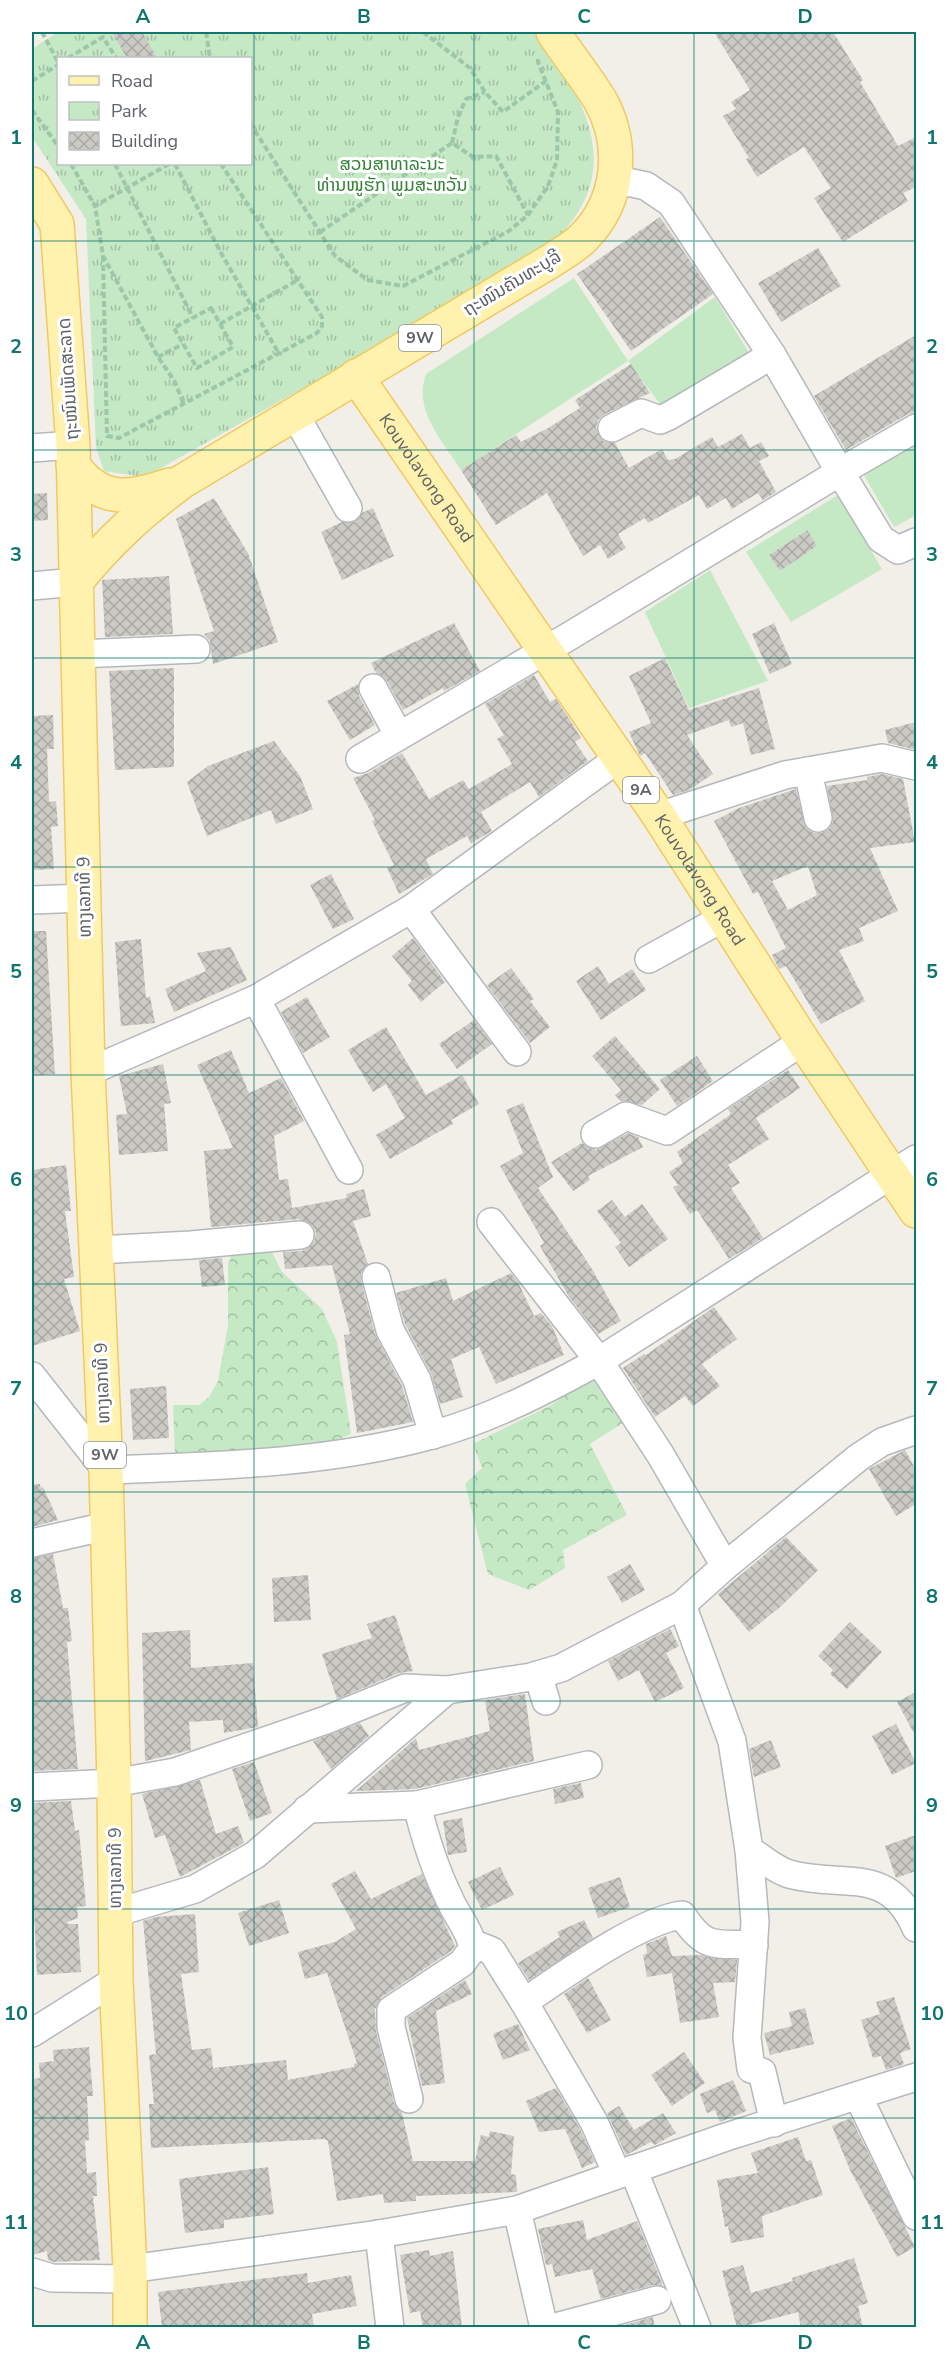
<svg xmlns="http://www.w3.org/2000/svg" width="948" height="2359" viewBox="0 0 948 2359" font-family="'Nunito Sans','Noto Sans Lao',sans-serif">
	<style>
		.grass { fill: #c5e8c5; fill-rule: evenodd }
		.forest { fill: url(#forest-crowns) }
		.park { fill: url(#park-tufts); fill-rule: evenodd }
		.building { fill: url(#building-cross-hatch); fill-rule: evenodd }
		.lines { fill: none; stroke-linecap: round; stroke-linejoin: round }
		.minor-casing { stroke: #b5b8bc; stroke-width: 30 }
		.major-casing { stroke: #f2c960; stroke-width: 36 }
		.path { stroke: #9cc7a9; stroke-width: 4; stroke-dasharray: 6 3; stroke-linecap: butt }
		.minor { stroke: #fff; stroke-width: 27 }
		.major { stroke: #fff2af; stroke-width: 33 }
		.grid { fill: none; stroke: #0f766e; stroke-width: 1.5; stroke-opacity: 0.55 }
		.labels { text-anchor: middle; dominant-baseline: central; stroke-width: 6; stroke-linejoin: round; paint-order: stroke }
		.shield { fill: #fff; stroke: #8f9295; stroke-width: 1.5 }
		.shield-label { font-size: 16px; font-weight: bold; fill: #5f6368 }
		.park-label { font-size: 18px; fill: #348238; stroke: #fff }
		.street-label { font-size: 18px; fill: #5f6368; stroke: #fff }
		.neatline { fill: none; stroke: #0f766e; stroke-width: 2 }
		.grid-label { font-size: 20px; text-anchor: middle; font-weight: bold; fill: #0f766e }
	</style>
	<defs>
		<pattern id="forest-crowns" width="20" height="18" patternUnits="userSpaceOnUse" patternTransform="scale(1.5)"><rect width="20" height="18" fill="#c5e8c5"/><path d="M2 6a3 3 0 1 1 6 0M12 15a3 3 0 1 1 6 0" fill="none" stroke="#a3c0a4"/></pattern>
		<pattern id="park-tufts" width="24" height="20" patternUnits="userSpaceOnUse" patternTransform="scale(1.5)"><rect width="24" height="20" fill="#c5e8c5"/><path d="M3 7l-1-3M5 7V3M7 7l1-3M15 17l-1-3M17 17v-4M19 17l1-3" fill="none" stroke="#a3c0a4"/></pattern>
		<pattern id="building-cross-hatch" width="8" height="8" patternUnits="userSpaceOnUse" patternTransform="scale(1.5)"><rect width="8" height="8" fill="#cccac5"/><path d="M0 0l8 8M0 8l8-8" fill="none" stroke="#a9a8a4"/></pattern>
	</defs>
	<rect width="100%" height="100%" fill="#f1efe8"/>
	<g class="grass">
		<path d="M574,278L628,361L715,297L749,353L747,361L666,412L628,361L461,470C442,440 413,410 426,374Z"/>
		<polygon points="916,438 916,515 894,527 861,470"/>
		<path d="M838,495L882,569L791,622L746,552ZM806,530L817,546L780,571L769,555Z"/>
		<polygon points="710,570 768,681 689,708 645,612"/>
	</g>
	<g class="forest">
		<polygon points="269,1246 282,1272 322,1309 337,1342 351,1434 329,1443 175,1456 173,1405 199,1405 209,1397 218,1381 228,1325 228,1265 233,1251"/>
		<polygon points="596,1381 629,1419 590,1444 627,1515 563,1550 565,1568 529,1590 488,1574 465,1484 482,1468 473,1444 553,1404 574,1388"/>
	</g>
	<path class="park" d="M58,32H537C580,93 625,162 564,231C550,247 530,259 513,270L145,477L104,471L96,447L86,219L32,137V49ZM58,58H250V164H58Z"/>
	<g class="building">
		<polygon points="112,32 142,32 157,58 127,58"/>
		<polygon points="714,32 833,32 863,80 860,82 898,146 916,137 916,187 903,193 908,201 843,242 814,198 831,188 804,147 757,177 746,159 749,158 723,116 736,109 731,102 750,90"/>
		<polygon points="660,217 713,294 631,351 577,274"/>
		<polygon points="818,248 841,286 781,322 758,283"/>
		<polygon points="916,335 916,412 908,414 846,450 814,396"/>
		<polygon points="631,364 650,393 605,414 598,420 596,428 603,441 615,443 629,468 662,449 668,460 675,459 712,437 718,447 742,434 750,448 761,442 769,456 759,461 776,492 763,500 758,493 732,509 726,498 707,509 699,495 648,523 645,518 618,534 626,548 608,559 600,545 583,556 547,493 496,525 461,470 516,435 521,442 548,428 580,408 575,400"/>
		<polygon points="47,493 48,520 32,521 32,494"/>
		<polygon points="214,498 248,553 278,642 213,664 210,641 204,634 214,631 176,519"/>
		<polygon points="373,508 394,556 342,580 321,532 342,522 355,522 362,513"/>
		<polygon points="807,530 817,546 780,571 769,555"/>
		<polygon points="169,576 173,634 105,637 102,580"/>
		<polygon points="454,623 480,671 444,691 443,688 403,710 387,681 376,673 371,663"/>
		<polygon points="774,623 792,664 770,674 752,634"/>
		<polygon points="665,658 689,710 759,688 775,749 751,755 743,723 731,727 729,720 687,735 713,774 689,790 673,795 645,753 640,756 629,732 651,723 629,676"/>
		<polygon points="174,668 174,767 115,770 109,671"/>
		<polygon points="534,675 550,702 556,699 570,720 581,738 575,742 588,761 539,797 530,782 481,812 492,831 471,843 467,836 426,859 433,874 399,894 387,868 394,865 372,821 375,820 353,778 368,773 402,753 429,799 463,780 469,789 512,764 497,739 504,735 485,704"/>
		<polygon points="358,684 359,696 375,725 350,740 327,701"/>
		<polygon points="53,715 54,749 47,749 49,802 56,801 58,826 51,827 54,869 32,870 32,716"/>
		<polygon points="916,722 916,750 888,743 885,730"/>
		<polygon points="274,741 300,776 313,809 276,824 271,810 207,836 187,782 208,766"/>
		<path d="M882,774L903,779L915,842L870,848L898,911L859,928L864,941L839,950L865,1001L821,1024L786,966L779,969L772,955L786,948L758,892L753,894L714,821L739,808L796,789L806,828L814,833H822L829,829L833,822L827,786L867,780V777ZM808,866L817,895L788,910L772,881Z"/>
		<polygon points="331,874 354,919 333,929 310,885"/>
		<polygon points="32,931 46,931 55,1074 32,1076"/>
		<polygon points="413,938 445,982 421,1002 408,985 412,981 392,956"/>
		<polygon points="141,939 146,998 150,996 155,1023 121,1026 115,942"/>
		<polygon points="231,947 247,980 174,1012 165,989 206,971 197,953"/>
		<polygon points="598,966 609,984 632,969 646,990 601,1020 576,981"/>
		<polygon points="511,968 534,999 530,1001 550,1027 530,1043 487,985"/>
		<polygon points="307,997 330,1037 303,1053 281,1012"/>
		<polygon points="474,1020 492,1044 457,1069 439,1044"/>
		<polygon points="386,1027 426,1095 462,1075 479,1104 451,1120 453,1124 390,1159 376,1135 405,1118 386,1084 373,1092 348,1050"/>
		<polygon points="615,1036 660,1089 642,1105 621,1101 615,1095 621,1090 592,1056"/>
		<polygon points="231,1050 249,1093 281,1078 304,1121 274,1136 279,1180 288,1179 292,1208 347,1198 346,1194 364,1189 371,1216 353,1221 368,1264 361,1272 361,1281 375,1334 402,1386 413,1422 357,1433 344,1335 350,1334 332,1265 285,1269 283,1252 302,1251 314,1242 316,1233 312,1225 299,1219 211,1227 204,1151 233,1148 197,1065"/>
		<polygon points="697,1056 713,1081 677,1106 660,1080"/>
		<polygon points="163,1064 171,1103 164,1104 168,1151 119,1155 116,1115 127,1114 119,1076"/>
		<polygon points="788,1070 800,1088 756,1118 769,1139 728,1165 740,1183 731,1188 763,1238 729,1259 697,1210 690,1214 673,1187 678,1185 669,1172 683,1163 677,1152 731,1114 728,1109"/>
		<polygon points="523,1103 553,1177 538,1188 592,1269 621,1321 598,1334 569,1297 540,1246 544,1243 500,1166 523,1153 506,1110"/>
		<polygon points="628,1133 638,1137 643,1147 588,1176 590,1180 573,1191 551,1162 582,1143 596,1150"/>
		<polygon points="66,1165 71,1211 65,1211 74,1277 64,1279 80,1331 32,1346 32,1295 34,1294 32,1276 32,1170"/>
		<polygon points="612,1200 625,1217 642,1204 668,1239 629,1267 615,1247 621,1243 597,1211"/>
		<polygon points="222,1258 225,1285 202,1287 199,1260"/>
		<polygon points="511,1273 519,1284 534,1316 541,1313 552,1326 564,1355 496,1384 479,1347 451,1359 463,1397 440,1404 431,1373 405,1324 396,1293 446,1278 453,1301"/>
		<polygon points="714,1307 737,1339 702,1364 720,1386 693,1406 685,1396 655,1417 623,1368 644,1354 646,1355"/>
		<polygon points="166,1386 169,1438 133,1440 130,1389"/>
		<polygon points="905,1450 916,1470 916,1504 896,1516 869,1469"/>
		<polygon points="32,1484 40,1484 41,1488 43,1487 58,1520 32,1527"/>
		<polygon points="786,1537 818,1570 779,1608 749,1632 718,1594"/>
		<polygon points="53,1554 63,1608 68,1608 72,1641 67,1642 78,1769 32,1771 32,1558"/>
		<polygon points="630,1564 645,1590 622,1603 607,1577"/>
		<polygon points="308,1575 311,1620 274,1622 272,1578"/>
		<polygon points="395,1615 413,1671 399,1673 337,1699 322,1654 372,1638 367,1624"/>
		<polygon points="850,1622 882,1652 847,1689 830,1674 833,1670 818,1656"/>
		<polygon points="670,1629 679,1646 666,1653 684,1688 655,1702 639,1670 618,1681 608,1661"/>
		<polygon points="190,1630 191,1668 253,1663 258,1727 224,1733 223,1720 189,1722 191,1750 145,1761 142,1633"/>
		<polygon points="916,1692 916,1737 897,1702"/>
		<polygon points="525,1694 534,1761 415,1789 356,1791 416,1738 419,1750 490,1731 485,1700"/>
		<polygon points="360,1723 369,1736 331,1769 313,1741"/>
		<polygon points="896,1724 916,1763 892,1775 872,1736"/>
		<polygon points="771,1740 781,1767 754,1777 749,1749"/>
		<polygon points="254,1762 272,1813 250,1821 232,1769"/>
		<polygon points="200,1780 216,1834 238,1826 244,1843 180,1877 165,1835 155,1838 142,1794"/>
		<polygon points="581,1783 584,1798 555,1804 553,1789"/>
		<polygon points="71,1801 75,1831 79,1830 86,1906 77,1907 78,1918 67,1922 68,1924 78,1924 81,1972 37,1975 34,1911 32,1911 32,1803"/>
		<polygon points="462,1818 467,1852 448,1855 443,1821"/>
		<polygon points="916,1835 916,1871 896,1878 885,1846"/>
		<polygon points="500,1867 514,1895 482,1910 468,1882"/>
		<polygon points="355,1871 371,1899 422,1874 455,1946 451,1951 382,1997 375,2009 376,2031 394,2103 402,2113 413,2161 475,2161 481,2135 489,2137 490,2131 514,2136 511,2174 516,2175 517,2192 416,2196 416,2201 384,2203 383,2194 337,2201 328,2141 324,2139 151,2148 149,2104 154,2104 149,2055 156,2054 143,1921 156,1917 195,1914 199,1972 181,1974 192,2050 211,2048 213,2068 286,2060 288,2080 354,2067 354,2064 357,2063 327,1973 305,1979 298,1952 335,1942 356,1929 331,1884"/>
		<polygon points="620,1877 630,1907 598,1918 588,1888"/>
		<polygon points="279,1900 289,1933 249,1946 238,1913"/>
		<polygon points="584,1920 593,1938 529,1980 518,1963 560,1937 557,1932"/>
		<polygon points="666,1936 672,1956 701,1955 737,1960 735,1982 713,1983 719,2017 680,2023 672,1973 647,1977 643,1955 647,1954 646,1944"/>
		<polygon points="588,1978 611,2020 587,2033 564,1994"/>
		<polygon points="465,1980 472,1994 436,2011 445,2083 422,2086 407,2018"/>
		<polygon points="894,1997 911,2049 900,2053 904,2064 886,2070 881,2056 873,2058 861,2020 880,2014 876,2002"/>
		<polygon points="805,2008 814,2044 770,2055 764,2033 792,2026 789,2012"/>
		<polygon points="518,2024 530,2050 503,2060 493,2034"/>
		<polygon points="89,2047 93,2096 87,2096 89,2140 85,2141 87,2173 96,2172 97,2196 93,2196 100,2260 54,2262 48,2260 47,2251 32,2255 32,2079 40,2078 39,2063 54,2061 53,2050"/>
		<polygon points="684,2052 705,2083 672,2106 651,2075"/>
		<polygon points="733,2080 746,2111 720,2122 715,2110 707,2113 700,2094"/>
		<polygon points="556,2088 580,2129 595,2162 582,2168 565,2129 539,2132 526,2101"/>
		<polygon points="619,2106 634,2130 663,2113 676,2133 655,2145 651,2142 626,2155 607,2113"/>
		<polygon points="851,2118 915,2247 897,2257 850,2170 832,2126"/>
		<polygon points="798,2137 806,2161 811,2160 823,2195 762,2216 764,2237 731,2243 728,2226 725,2227 717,2180 758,2173 751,2153"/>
		<polygon points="268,2167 274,2214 224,2220 224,2228 185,2233 179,2179"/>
		<polygon points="583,2220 587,2240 637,2221 663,2286 653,2285 601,2299 592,2269 555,2277 552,2264 546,2265 538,2229"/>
		<polygon points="429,2250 430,2256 453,2251 462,2328 423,2328 420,2311 410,2313 400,2255"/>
		<polygon points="854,2258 868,2303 858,2306 863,2328 801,2328 798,2312 737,2328 722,2271 743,2265 751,2293 793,2281 792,2278"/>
		<polygon points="307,2273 308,2283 351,2275 357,2306 312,2314 314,2328 162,2328 158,2292"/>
		<polygon points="653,2317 655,2328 615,2328"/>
	</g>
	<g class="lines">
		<g class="minor-casing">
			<g id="minor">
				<polyline points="294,413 348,508"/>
				<polyline points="612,428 641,413 660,420 669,416 772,355"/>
				<polyline points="916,428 840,472 881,539 898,550 916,542"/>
				<polyline points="32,448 73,445"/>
				<polyline points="32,586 76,582"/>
				<polyline points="78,654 196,649"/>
				<polyline points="373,688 399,736"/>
				<polyline points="360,759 568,637 840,472 772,355 671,203 646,186 614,179"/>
				<polyline points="808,771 818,818"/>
				<polyline points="659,816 785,775 882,758 916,766"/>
				<polyline points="32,900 84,898"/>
				<polyline points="411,909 517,1052"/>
				<polyline points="649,959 723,918"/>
				<polyline points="256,999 349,1170"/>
				<polyline points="88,1072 256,999 411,909 619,758"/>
				<polyline points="595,1134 626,1116 667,1131 803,1041"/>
				<polyline points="491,1222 599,1361 660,1454 725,1566"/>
				<polyline points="97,1250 191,1245 300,1235"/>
				<polyline points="376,1277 390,1330 417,1380 433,1435"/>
				<path d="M32,1376L106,1470C215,1466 326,1464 432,1435C491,1419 546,1390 599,1361L916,1159"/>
				<polyline points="32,1543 107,1526"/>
				<polyline points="682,1605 732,1741 749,1850 755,1922 747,2038 751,2069 762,2072 774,2123"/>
				<polyline points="538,1675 546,1701"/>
				<polyline points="32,1787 114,1783 175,1772 326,1720 405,1688 447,1690 531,1677 561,1668 682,1605 725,1566 859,1457 882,1442 916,1430"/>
				<polyline points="417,1805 588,1765"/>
				<path d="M307,1809L417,1805C425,1838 434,1867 449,1898C456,1915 470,1930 473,1948L462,1963L391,2010V2027L409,2099"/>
				<path d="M749,1850C761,1857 775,1870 789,1874C844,1889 888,1864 916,1928"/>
				<polyline points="115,1913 195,1889 255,1855 447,1690"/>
				<polyline points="472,1943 492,1951 524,2002 594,2122 617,2174"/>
				<path d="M524,2002C563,1976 638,1921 682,1915C706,1951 714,1943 754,1945"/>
				<polyline points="32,2033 116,1980"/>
				<polyline points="858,2096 916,2216"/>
				<polyline points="633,2169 697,2328"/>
				<polyline points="517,2210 544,2328"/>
				<polyline points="379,2234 390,2328"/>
				<polyline points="130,2269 379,2234 517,2210 726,2137 916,2077"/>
				<polyline points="32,2272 52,2278 130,2279"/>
				<polyline points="552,2328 657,2300"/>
			</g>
		</g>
		<g class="major-casing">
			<g id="major">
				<polyline points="32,184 57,224 73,445 88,1072 106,1470 114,1783 116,1980 130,2269 130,2328"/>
				<path id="s1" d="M356,376L659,816L803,1041L916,1211"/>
				<path d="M73,465C100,503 128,499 169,485"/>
				<path d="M76,582C109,541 141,512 183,481L554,259C564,252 576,246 584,237C620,201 625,144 600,100C586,77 568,55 553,32"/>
			</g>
		</g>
		<g class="path">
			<polyline points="42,32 58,62"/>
			<polyline points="206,32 210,58"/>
			<polyline points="423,32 470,68 485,92 503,112 546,81"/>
			<polyline points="68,58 103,37 116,58"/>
			<polyline points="32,81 58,65"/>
			<polyline points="32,110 58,146"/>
			<polyline points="250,123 335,256 368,280 403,286 509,231 528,215 548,186 557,160 558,112 538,62 538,57"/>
			<polyline points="452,143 458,117 466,99 485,92"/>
			<polyline points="71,164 95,206"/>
			<polyline points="115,164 193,318"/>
			<polyline points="169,164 95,206 103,256 158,357 175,382 184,405"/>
			<polyline points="175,164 221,253 278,352"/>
			<polyline points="320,232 452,143 473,157 496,156 528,215"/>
			<polyline points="103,256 107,436 119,438 317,333 322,326 322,317 221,164"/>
			<polygon points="211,308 233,347 197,368 174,328"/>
			<polyline points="220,324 298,280"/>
			<polyline points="158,357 183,344"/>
		</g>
		<use href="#minor" class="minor"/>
		<use href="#major" class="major"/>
	</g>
	<path class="grid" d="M254,32V2328M474,32V2328M694,32V2328M32,241H916M32,450H916M32,658H916M32,867H916M32,1075H916M32,1284H916M32,1492H916M32,1701H916M32,1909H916M32,2118H916"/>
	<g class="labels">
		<g class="shield">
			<rect x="399" y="325" width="42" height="26" rx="4.5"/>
			<rect x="623" y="777" width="36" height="26" rx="4.5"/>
			<rect x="84" y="1442" width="42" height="26" rx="4.5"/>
		</g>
		<g class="shield-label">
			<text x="420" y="338">9W</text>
			<text x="641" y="790">9A</text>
			<text x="105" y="1455">9W</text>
		</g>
		<g class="park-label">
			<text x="392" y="164">ສວນສາທາລະນະ<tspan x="392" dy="21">ທ່ານໜູຮັກ ພູມສະຫວັນ</tspan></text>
		</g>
		<g class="street-label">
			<text transform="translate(512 283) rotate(-31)">ຖະໜົນຄັນທະບູລີ</text>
			<text transform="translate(68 379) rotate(-94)">ຖະໜົນເພັດສະລາດ</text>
			<text stroke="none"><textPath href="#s1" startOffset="124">Kouvolavong Road</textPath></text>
			<text stroke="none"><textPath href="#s1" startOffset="610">Kouvolavong Road</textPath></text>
			<text transform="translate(84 897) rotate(-91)">ທາງເລກທີ 9</text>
			<text transform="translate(102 1383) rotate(-92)">ທາງເລກທີ 9</text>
			<text transform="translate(115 1868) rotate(-90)">ທາງເລກທີ 9</text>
		</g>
	</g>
	<rect width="948" height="2359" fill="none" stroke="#ffffff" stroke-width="66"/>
	<rect x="57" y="57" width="195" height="108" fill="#ffffff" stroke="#bfc1c3" stroke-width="1.5"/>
	<rect x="69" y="76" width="30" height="9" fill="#fff2af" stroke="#bfc1c3" stroke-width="1.5"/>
	<text x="111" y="87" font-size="18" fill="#5f6368">Road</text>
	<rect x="69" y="102" width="30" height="18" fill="url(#park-tufts)" stroke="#bfc1c3" stroke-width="1.5"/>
	<text x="111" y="117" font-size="18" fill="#5f6368">Park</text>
	<rect x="69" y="132" width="30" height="18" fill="url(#building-cross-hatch)" stroke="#bfc1c3" stroke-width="1.5"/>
	<text x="111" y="147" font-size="18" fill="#5f6368">Building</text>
	<rect x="33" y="33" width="882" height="2293" class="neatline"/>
	<g class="grid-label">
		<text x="143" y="23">A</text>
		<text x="364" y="23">B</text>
		<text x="584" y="23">C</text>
		<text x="805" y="23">D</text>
		<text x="16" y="144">1</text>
		<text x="932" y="144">1</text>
		<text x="16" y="353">2</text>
		<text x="932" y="353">2</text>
		<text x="16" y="561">3</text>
		<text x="932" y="561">3</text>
		<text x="16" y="769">4</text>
		<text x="932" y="769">4</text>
		<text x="16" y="978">5</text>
		<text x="932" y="978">5</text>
		<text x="16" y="1186">6</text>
		<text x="932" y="1186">6</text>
		<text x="16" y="1395">7</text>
		<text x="932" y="1395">7</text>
		<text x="16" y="1603">8</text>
		<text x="932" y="1603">8</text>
		<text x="16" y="1812">9</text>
		<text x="932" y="1812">9</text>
		<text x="16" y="2020">10</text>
		<text x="932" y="2020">10</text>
		<text x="16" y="2229">11</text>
		<text x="932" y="2229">11</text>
		<text x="143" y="2349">A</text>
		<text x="364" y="2349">B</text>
		<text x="584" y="2349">C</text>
		<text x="805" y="2349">D</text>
	</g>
</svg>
